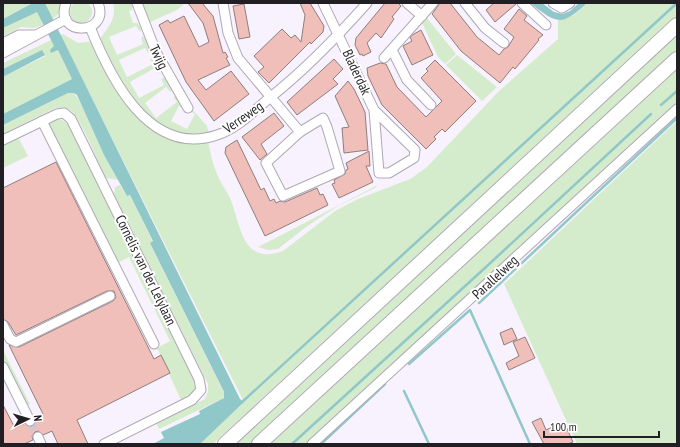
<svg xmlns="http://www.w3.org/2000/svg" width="680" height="447" viewBox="0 0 680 447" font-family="'PT Sans Narrow',sans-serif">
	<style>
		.green { fill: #d5eccc }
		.water { fill: #90c7c9 }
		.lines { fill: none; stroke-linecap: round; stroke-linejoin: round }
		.stream { stroke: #90c7c9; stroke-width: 2.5 }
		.building { fill: #f0bfb9; stroke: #8f7e7c }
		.minor-tunnel { stroke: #cdc8d2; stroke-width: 9; stroke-dasharray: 9 4.5; stroke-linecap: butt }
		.minor-casing { stroke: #afa8b5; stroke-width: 11 }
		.highway-casing { stroke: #afa8b5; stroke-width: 16 }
		.minor { stroke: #fff; stroke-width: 9 }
		.highway { stroke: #fff; stroke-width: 14 }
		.labels { text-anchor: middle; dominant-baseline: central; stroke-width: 4; stroke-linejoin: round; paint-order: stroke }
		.street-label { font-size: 14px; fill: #221f24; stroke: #fff }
	</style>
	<rect width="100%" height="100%" fill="#f8f2fe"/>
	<g class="green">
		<circle cx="81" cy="12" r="11"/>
		<polygon points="3,3 33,3 33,4 3,19"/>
		<path d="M45,3H62C60,10 59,16 52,19Z"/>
		<path d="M113,3H133L132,10L129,11L133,23H137L142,28L140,32L136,26L109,37L117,55L143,44L141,38L143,36L145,37L151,51L148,53L145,48L119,60L127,77L153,64L150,59L154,57L161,70L158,74L155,68L130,82L139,98L164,85L161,79L165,77L172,91L170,92L166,87L145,103L156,118L177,102L173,97L177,96L184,108L179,106L171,121L187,129L195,114L190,111L191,108L207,126L209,134C147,142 123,85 100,39C108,27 117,19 113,3Z"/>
		<polygon points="141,3 185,3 177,10 148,23"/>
		<path d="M587,3H677V16L213,444H200L244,402L60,35L63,34L78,43L93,41C108,73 121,107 151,128L201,142L208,141C210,151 212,162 216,171C219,181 226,189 230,198C241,224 241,266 283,251L335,211L358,199L410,179L426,168L499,91L558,39V20L574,15Z"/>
		<polygon points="37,11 43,25 34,28 21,27 3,36 3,28"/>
		<polygon points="427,18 456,54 445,64 438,57 422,23"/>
		<polygon points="677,33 677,51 252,444 233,444"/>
		<polygon points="51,40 55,47 51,53 58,50 72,79 3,114 3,77 45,56 42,50 3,69 3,63"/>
		<polygon points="457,55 497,87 482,101 446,65"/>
		<polygon points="677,69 677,104 306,444 270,444"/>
		<path d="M68,93H74L79,100L104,155L118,180L105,178C99,164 81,118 70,110C66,107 60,108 55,108L3,134V125Z"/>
		<polygon points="54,119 59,119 68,123 196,382 194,394 181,400 157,348 170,341 129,257 117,263 47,122"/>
		<polygon points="677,121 677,444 577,444 504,284"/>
		<polygon points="18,137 28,156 3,168 3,145"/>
		<polygon points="120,185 127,196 130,195 153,242 150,243 225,395 222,399 159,429 156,423 205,399 208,392 208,384 114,196 115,187"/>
		<polygon points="376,186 377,187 338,206 306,227 278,249 268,250 258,247"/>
		<polygon points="3,350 30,404 26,406 3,359"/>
	</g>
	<g class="water">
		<polygon points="33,3 45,3 240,399 244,402 200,444 153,444 164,438 161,432 200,414 199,411 224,398 224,392 150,243 153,241 130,195 127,196 104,155 77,95 74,93 68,93 3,125 3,114 72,79 58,50 51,53 50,50 54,46 37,12 3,28 3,19"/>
		<path d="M530,3H542L554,12L563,14L570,11L579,3H587C561,27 557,24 530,3Z"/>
		<polygon points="42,50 45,55 3,77 3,69"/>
	</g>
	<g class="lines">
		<g class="stream">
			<polyline points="661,105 677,91"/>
			<polyline points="479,303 677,118"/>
			<polyline points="409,364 470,310 530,444"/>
			<polyline points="404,391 429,444"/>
			<polyline points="241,403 677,3"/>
			<polyline points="292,444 486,267 651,114"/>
			<polyline points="321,444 385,384"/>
		</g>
	</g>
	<g class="building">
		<polygon points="188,3 202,3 213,16 223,53 225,52 228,57 226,58 230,65 198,80 206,90 231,71 249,94 214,121 186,82 159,25 168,20 170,23 184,16 199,47 209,42 203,23"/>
		<polygon points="300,3 310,3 324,26 323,32 311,44 310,42 269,83 258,72 264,67 254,56 282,29 291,38 295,35 301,42 305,15"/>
		<polygon points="385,3 398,3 401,6 392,17 394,19 381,38 376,33 367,43 371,52 363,56 362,54 360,55 355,45 356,38"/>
		<polygon points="440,3 450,3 477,37 499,55 504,49 508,47 514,37 504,29 519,9 527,16 524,20 543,35 538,39 539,40 520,63 515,69 513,67 500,83 461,51 432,14"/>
		<polygon points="494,3 516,3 516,4 495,22 486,10"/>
		<polygon points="244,4 250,37 239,39 233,6"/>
		<polygon points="421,30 433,55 412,65 403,46 412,41 410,37 414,34"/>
		<polygon points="334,59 343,69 333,79 338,84 297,115 287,102"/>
		<polygon points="435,60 476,101 445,132 442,129 434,137 436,139 426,149 382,105 368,76 367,68 380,63 386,64 397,87 426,117 442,101 421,78 428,71 426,69"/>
		<polygon points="348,81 354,89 365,112 368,150 344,153 342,128 349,127 335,96"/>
		<polygon points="274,113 284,126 261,144 267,154 260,160 242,137"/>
		<polygon points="237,140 261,190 264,188 270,201 274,199 276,203 280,201 285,202 317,188 320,195 323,194 328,205 265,236 225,153 226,147"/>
		<polygon points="369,151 370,166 366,166 373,182 339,198 332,184 335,183 334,180 345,174 346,170 348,169 346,163"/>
		<polygon points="56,162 154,359 161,355 170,373 77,420 88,444 58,444 52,431 43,435 39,431 35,432 32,436 33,440 24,444 3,444 3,405 15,428 25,423 29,427 33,426 36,422 35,418 43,414 9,345 19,347 113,301 116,297 114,291 107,291 16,335 8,322 3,319 3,188"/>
		<polygon points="512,328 517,339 504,345 500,333"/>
		<polygon points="525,337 535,358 509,370 506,363 519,356 513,342"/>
		<polygon points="541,418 546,430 564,422 573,442 568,444 544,444 532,422"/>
	</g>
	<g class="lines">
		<polyline class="minor-tunnel" points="30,421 38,437"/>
		<g class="minor-casing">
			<g id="minor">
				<path d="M66,3C53,37 111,36 98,3"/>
				<polyline points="137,3 156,52 188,108"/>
				<polyline points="223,3 228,33 238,58 300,132"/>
				<polyline points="323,3 374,110 415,150 414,158 389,173 379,173 374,110"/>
				<polyline points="407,3 422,16"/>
				<polyline points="465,3 485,28 504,43"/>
				<polyline points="522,3 546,25"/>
				<polyline points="553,3 562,8 570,3"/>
				<path d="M90,27C110,77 149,158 217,135C236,129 252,113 267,100C304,71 336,38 367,3"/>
				<polyline points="3,43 19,35 34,35"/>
				<polyline points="392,50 407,80 431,105"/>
				<polyline points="3,53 66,19"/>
				<polyline points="384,58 433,3"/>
				<polygon points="323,118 327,127 340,171 283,196 266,163 300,132"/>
				<polyline points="42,121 154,344"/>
				<polyline points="3,140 57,114 64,113 71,119 199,379 201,390 192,400 104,444"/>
				<polyline points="3,325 10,339 16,342 110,296"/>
				<polyline points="3,367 30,421"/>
				<polyline points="38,437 41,444"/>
				<polyline points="312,444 677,109"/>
			</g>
		</g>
		<g class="highway-casing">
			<g id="highway">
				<polyline points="225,444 677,25"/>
				<polyline points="259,444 677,59"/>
			</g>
		</g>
		<use href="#minor" class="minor"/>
		<use href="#highway" class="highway"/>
	</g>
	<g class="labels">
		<g class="street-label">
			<text transform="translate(159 57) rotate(64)">Twijg</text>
			<text transform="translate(357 72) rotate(65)">Bladerdak</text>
			<text transform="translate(243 117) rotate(-35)">Verreweg</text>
			<text transform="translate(146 270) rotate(64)">Cornelis van der Lelylaan</text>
			<text transform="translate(495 277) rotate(-43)">Parallelweg</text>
		</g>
	</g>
	<rect width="680" height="447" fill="none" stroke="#221f24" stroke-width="8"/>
	<g transform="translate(28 419) rotate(85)" stroke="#ffffff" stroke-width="3" paint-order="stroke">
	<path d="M0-3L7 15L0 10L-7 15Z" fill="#221f24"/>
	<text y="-6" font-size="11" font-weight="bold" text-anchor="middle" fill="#221f24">N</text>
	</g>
	<path d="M544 431v6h115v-6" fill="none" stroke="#221f24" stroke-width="2"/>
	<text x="550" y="431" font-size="12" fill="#221f24" stroke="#ffffff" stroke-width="3" paint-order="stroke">100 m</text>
</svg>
